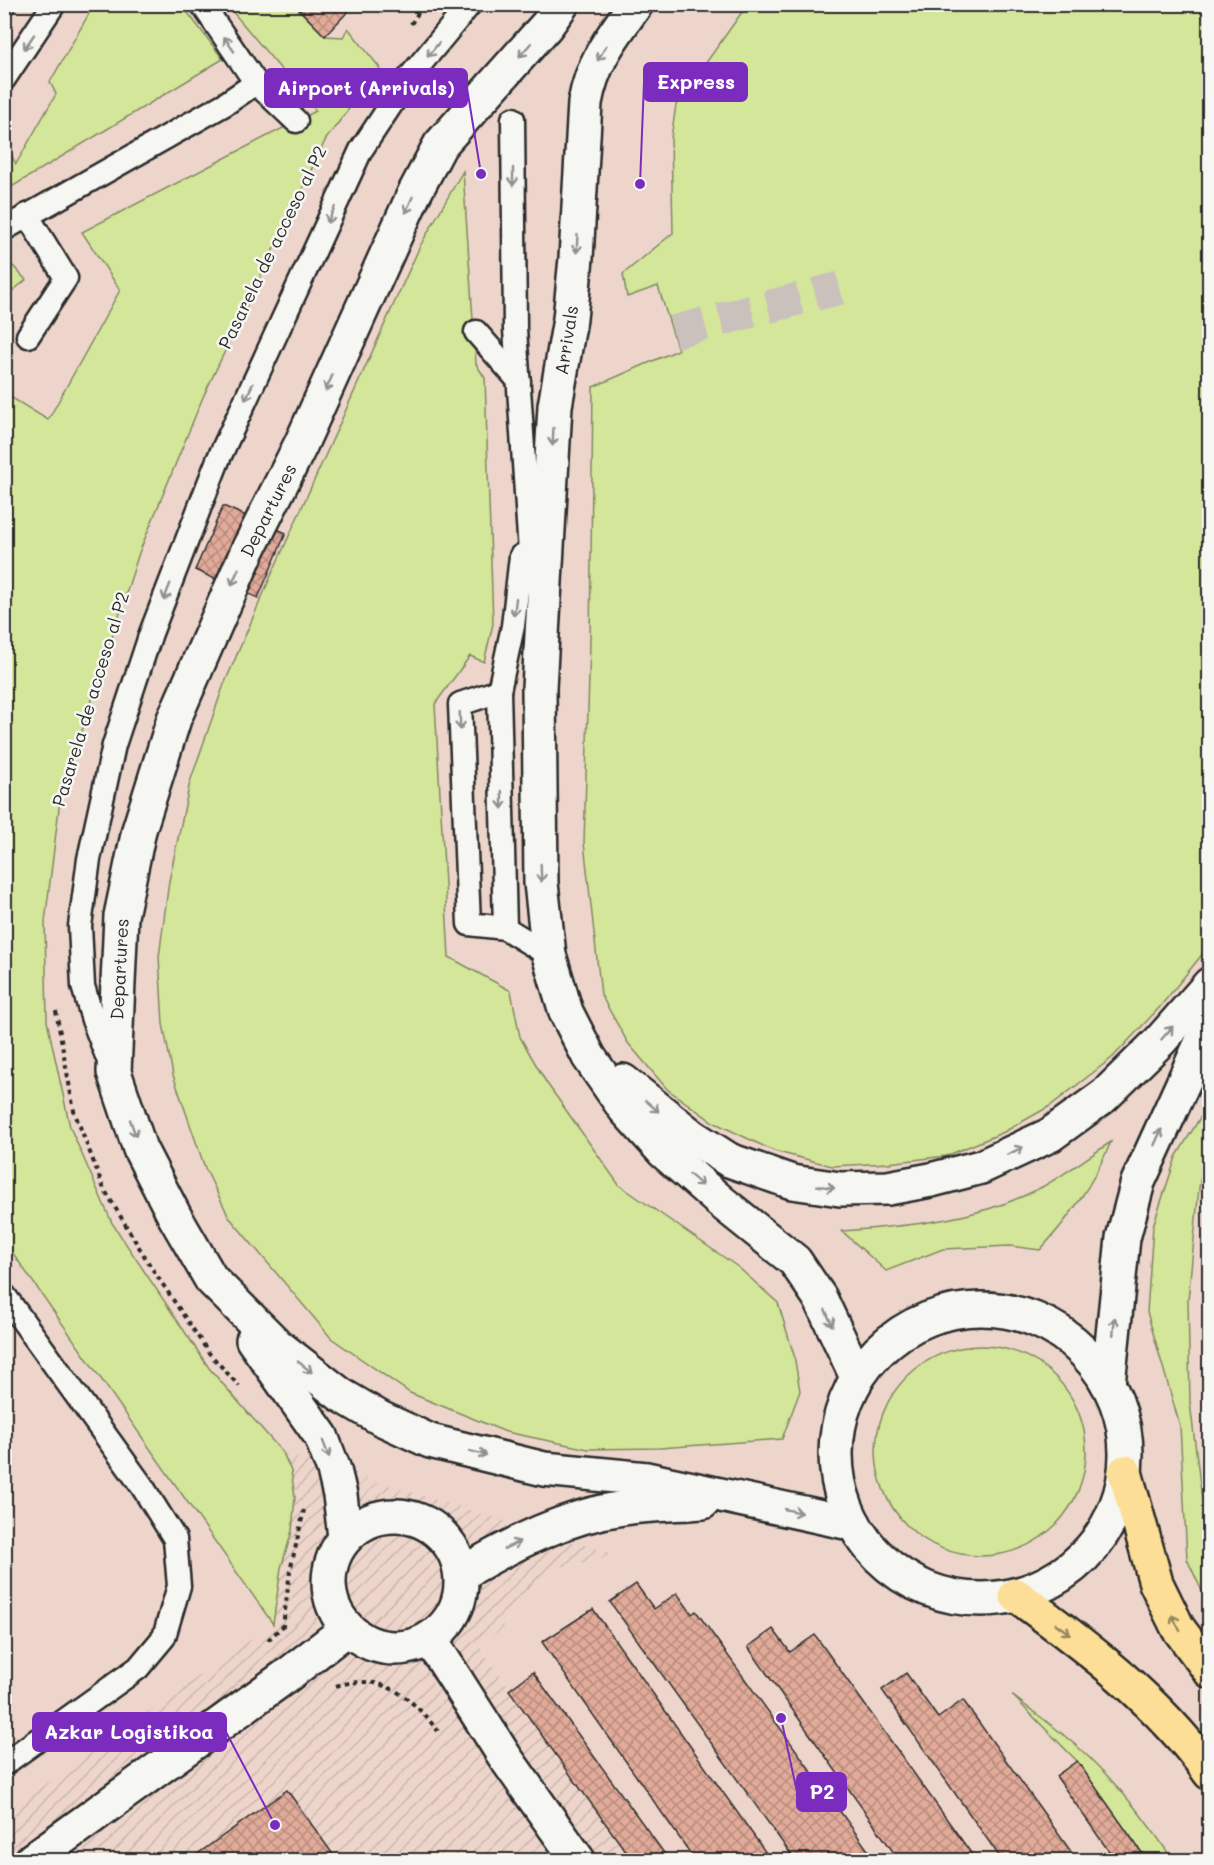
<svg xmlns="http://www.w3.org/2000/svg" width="1214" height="1865" viewBox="0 0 1214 1865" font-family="Mali,sans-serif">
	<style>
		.built { fill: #edd5cb }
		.industrial { fill: url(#industrial-furrows) }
		.green { fill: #d4e699; stroke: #808862; stroke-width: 1.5 }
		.building { fill: url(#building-cross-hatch); stroke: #2b2b2b; stroke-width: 1.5 }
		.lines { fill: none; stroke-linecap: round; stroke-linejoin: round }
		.minor-tunnel { stroke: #cac1bc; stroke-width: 33; stroke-dasharray: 33 16; stroke-linecap: butt }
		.service-casing { stroke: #2b2b2b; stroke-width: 27 }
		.minor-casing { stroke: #2b2b2b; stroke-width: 38 }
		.trunk-casing { stroke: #2b2b2b; stroke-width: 38 }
		.path { stroke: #2b2b2b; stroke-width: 4; stroke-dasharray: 4.5 4.5; stroke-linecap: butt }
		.service { stroke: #f6f6f2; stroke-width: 22 }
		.minor { stroke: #f6f6f2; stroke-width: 33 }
		.trunk { stroke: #fdde96; stroke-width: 33 }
		.oneway { stroke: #90908e }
		.oneway2 { stroke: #948460 }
		.labels { text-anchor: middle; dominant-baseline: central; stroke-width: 5; stroke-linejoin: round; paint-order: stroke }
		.street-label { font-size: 18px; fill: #2b2b2b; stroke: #f6f6f2 }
		.leader { fill: none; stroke: #7b2cbf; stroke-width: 2 }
		.callout-dot { fill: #7b2cbf; stroke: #f6f6f2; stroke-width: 2 }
		.callout { fill: #7b2cbf; stroke: #7b2cbf; stroke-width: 2 }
		.callout-label { font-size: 20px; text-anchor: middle; font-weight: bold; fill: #fff }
	</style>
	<defs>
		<pattern id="industrial-furrows" width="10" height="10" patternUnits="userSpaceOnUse" patternTransform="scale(1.5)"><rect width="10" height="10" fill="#edd5cb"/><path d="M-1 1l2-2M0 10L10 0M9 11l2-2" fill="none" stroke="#cbb7ae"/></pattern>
		<pattern id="building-cross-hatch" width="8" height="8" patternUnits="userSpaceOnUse" patternTransform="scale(1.5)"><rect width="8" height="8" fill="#e2ab99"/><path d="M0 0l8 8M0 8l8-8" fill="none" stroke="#b78b7d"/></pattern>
	</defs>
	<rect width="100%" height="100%" fill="#f2e7e0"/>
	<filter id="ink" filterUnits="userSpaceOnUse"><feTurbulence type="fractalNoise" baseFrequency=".0167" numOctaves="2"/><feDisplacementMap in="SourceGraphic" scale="12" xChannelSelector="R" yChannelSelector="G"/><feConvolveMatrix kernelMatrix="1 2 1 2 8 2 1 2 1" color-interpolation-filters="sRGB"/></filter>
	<g filter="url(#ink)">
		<polygon class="built" points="5,5 1209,5 1209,1860 632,1860 480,1647 503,1628 517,1600 562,1567 616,1555 292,1531 281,1568 273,1624 5,1814"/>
		<polygon class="industrial" points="283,1453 617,1555 562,1567 517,1600 503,1628 480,1647 632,1860 5,1860 4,1813 273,1624 281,1568 292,1531 291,1472"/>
		<g class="green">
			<polygon points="94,5 182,5 223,59 5,191 5,143 16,164 56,94 50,82"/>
			<polygon points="227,5 294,5 325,36 343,37 348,28 380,68 326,139 203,397 139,553 60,800 45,922 47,1021 70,1127 112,1223 209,1368 283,1453 291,1471 295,1497 292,1531 281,1568 273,1624 5,1242 4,393 48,420 120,290 82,232 316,111"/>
			<polygon points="747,5 1209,5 1209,946 1159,1008 1113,1057 1050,1106 1004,1132 946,1156 889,1163 832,1166 774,1151 713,1122 667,1089 628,1043 601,995 584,843 590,643 593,387 678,350 658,286 627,297 623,274 673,233 671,138 676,105"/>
			<polygon points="463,171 476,364 485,378 493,624 484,662 470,656 435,704 449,957 511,991 520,1037 546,1082 619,1185 738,1267 778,1303 794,1355 800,1391 782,1439 660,1448 588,1449 506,1432 410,1393 331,1338 229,1217 205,1168 173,1075 163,1024 159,957 169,881 190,782 223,687 270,578 420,246"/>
			<polygon points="13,266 26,280 5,297 5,271"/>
			<polygon points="1209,1103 1209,1129 1199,1188 1188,1300 1190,1403 1209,1556 1209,1606 1187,1559 1180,1426 1147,1312 1153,1226 1176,1157"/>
			<path d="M1111,1142C1092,1185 1072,1215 1040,1250L1010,1246L943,1249L886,1271L842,1231C909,1226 981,1220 1042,1187C1066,1174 1088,1157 1111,1142Z"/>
			<circle cx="981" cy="1451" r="105"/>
			<path d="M1012,1695C1028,1708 1044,1719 1060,1732C1104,1767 1142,1813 1173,1860H1147L1077,1761Z"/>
		</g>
		<g class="building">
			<polygon points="4,4 18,4 4,27"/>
			<polygon points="294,4 355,4 325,36"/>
			<polygon points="223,506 286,533 258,598 195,570"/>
			<polygon points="636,1584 654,1609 677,1593 692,1614 696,1611 875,1860 795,1860 610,1602"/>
			<polygon points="593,1609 771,1860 695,1860 542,1642"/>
			<polygon points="773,1629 790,1652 815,1635 976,1860 899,1860 748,1647"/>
			<polygon points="533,1672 669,1860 632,1860 509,1690"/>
			<polygon points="906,1673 938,1718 963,1700 1077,1860 1002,1860 882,1690"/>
			<polygon points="1077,1761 1147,1860 1115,1860 1056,1776"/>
			<polygon points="287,1790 337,1860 189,1860"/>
		</g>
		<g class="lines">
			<polyline class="minor-tunnel" points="673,332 840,288"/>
			<g class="service-casing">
				<g id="service">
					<polyline points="202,4 256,83 296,121"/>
					<polyline points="4,79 54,4"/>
					<polyline points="513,119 515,329 532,582"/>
					<polyline points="27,215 66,278 28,336"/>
					<polyline points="4,229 225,104 256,83"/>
					<polyline points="476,332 519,381"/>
					<polyline points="521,556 513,626 499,691 505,928 549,955"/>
					<polyline points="499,691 460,704 469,924 505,928"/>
					<polyline points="110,1064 93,1020 83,986 80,926 89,859 114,745 151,633 218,460 361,150 408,79 470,4"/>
					<polyline points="4,1295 142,1486 175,1539 179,1586 164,1637 138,1668 4,1764"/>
				</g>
			</g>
			<g class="minor-casing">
				<g id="minor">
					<polyline points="562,4 547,25 440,145 414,194 301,444 247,552 174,719 139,830 121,916 114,1072 140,1149 175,1217 211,1279 278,1346 341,1395 380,1418 430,1441 544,1469 647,1479 854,1524"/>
					<path d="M636,4C612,37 592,62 585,103L576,258L570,319L555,406L539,688L541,883L549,955L566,1012L589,1057L625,1109L663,1151L720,1201L795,1261L820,1298L857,1377"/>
					<polyline points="623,1081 693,1137 729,1160 792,1182 840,1189 888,1188 931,1180 981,1167 1050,1135 1104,1096 1160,1041 1210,984"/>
					<circle cx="981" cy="1454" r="145"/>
					<polyline points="253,1340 321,1436 334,1470 340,1495 345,1537"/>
					<polyline points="1108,1384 1123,1238 1138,1182 1210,1024"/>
					<circle cx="395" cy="1582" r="66"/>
					<path d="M461,1574C512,1544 565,1516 624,1508C650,1504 677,1504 703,1502"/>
					<polyline points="430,1639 505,1757 578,1860"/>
					<polyline points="32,1860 289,1674 347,1629"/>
				</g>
			</g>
			<g class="trunk-casing">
				<g id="trunk">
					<polyline points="1125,1472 1156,1583 1178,1628 1210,1671"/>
					<path d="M1016,1595C1086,1646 1159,1701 1210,1773"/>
				</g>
			</g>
			<g class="path">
				<polyline points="411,24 424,4"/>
				<polyline points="56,1011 74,1111 104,1189 151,1267 209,1353 239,1386"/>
				<polyline points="268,1640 283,1626 290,1571 304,1510"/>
				<path d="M336,1686C383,1672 410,1696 438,1731"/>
			</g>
			<use href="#service" class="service"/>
			<use href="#minor" class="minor"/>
			<use href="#trunk" class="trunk"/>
		</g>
		<defs><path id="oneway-shaft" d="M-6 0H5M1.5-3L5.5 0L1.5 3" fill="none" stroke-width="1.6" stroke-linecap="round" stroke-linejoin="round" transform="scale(1.5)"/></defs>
		<g class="oneway">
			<use href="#oneway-shaft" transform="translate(29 42) rotate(124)"/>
			<use href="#oneway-shaft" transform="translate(229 44) rotate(-124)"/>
			<use href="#oneway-shaft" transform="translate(433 50) rotate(129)"/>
			<use href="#oneway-shaft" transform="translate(525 50) rotate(131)"/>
			<use href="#oneway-shaft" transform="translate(602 53) rotate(120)"/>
			<use href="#oneway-shaft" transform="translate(513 177) rotate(90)"/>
			<use href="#oneway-shaft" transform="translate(409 205) rotate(114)"/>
			<use href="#oneway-shaft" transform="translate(331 215) rotate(115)"/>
			<use href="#oneway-shaft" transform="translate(577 244) rotate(93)"/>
			<use href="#oneway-shaft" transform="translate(329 383) rotate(114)"/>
			<use href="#oneway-shaft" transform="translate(249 392) rotate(115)"/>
			<use href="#oneway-shaft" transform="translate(553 437) rotate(93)"/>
			<use href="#oneway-shaft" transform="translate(235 577) rotate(114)"/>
			<use href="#oneway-shaft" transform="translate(167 592) rotate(111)"/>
			<use href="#oneway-shaft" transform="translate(515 607) rotate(97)"/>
			<use href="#oneway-shaft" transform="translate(460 721) rotate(88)"/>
			<use href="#oneway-shaft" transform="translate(502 800) rotate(89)"/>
			<use href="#oneway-shaft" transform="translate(541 873) rotate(88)"/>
			<use href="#oneway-shaft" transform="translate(1167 1033) rotate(-49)"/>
			<use href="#oneway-shaft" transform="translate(652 1106) rotate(41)"/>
			<use href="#oneway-shaft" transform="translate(133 1128) rotate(71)"/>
			<use href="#oneway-shaft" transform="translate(1158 1137) rotate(-66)"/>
			<use href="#oneway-shaft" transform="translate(1015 1151) rotate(-25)"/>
			<use href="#oneway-shaft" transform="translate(696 1180) rotate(41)"/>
			<use href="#oneway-shaft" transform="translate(826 1187) rotate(9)"/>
			<use href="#oneway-shaft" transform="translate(829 1318) rotate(66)"/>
			<use href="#oneway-shaft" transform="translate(1114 1326) rotate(-85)"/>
			<use href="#oneway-shaft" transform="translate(305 1367) rotate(38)"/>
			<use href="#oneway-shaft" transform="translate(326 1449) rotate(69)"/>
			<use href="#oneway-shaft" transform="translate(478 1453) rotate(13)"/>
			<use href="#oneway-shaft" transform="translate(793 1511) rotate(13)"/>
			<use href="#oneway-shaft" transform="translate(512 1545) rotate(-26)"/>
		</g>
		<g class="oneway2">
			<use href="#oneway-shaft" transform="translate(1176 1623) rotate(-118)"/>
			<use href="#oneway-shaft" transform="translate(1063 1629) rotate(36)"/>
		</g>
	</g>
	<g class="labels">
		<g class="street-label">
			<text transform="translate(272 247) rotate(-64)">Pasarela de acceso al P2</text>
			<text transform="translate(566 340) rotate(-81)">Arrivals</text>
			<text transform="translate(268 510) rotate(-63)">Departures</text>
			<text transform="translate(90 699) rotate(-73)">Pasarela de acceso al P2</text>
			<text transform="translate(119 969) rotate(-87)">Departures</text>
		</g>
	</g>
	<path class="leader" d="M640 184L644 82M481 174L467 88M275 1825L226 1732M781 1718L797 1792"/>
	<g class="callout-dot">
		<circle cx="640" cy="184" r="6"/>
		<circle cx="481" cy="174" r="6"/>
		<circle cx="275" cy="1825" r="6"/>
		<circle cx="781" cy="1718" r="6"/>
	</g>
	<g class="callout">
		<rect x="644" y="63" width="103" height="38" rx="6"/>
		<rect x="265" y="69" width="202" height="38" rx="6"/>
		<rect x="33" y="1713" width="193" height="38" rx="6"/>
		<rect x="797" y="1773" width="49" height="38" rx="6"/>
	</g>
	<g class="callout-label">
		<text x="696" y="89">Express</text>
		<text x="366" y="95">Airport (Arrivals)</text>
		<text x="129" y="1739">Azkar Logistikoa</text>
		<text x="822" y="1799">P2</text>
	</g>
	<rect width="1214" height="1865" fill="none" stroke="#f6f6f2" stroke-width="24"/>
	<rect x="12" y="12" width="1190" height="1841" fill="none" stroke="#2b2b2b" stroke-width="2" filter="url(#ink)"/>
</svg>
